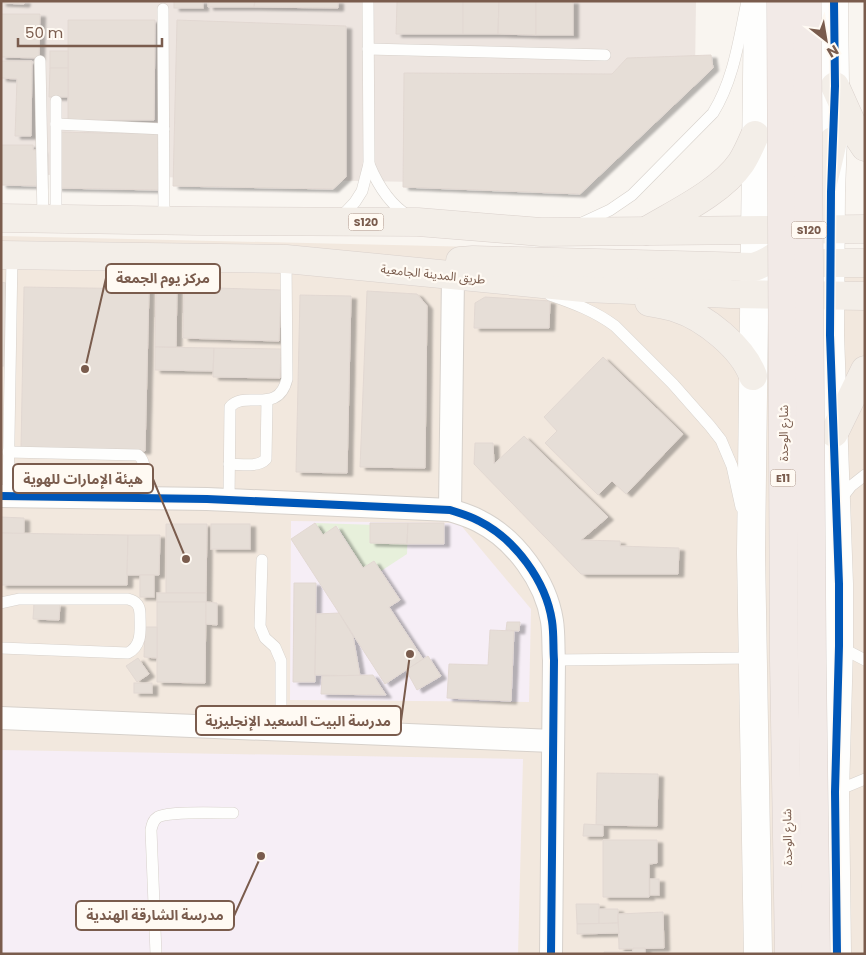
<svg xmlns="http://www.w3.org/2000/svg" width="866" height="955" viewBox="0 0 866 955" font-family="Poppins,'Noto Sans Arabic',sans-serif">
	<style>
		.residential { fill: #f2e8de }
		.industrial { fill: #ede5e0 }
		.education { fill: #f6eef6 }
		.green { fill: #e7f0db }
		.building { fill: #e6ded7; stroke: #e2d8d2; filter: url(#shadow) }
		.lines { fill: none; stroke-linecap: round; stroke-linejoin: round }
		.lane-casing { stroke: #d7d1cb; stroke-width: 12 }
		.street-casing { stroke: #d7d1cb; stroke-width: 24 }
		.secondary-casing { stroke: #d9d2cb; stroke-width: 29 }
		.primary-casing { stroke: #dad1cc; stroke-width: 29 }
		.lane { stroke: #fefefd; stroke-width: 11 }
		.street { stroke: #fefefd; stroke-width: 22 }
		.secondary { stroke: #fefefd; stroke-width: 28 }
		.primary { stroke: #f3eee8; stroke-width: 28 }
		.highway-bridge-casing { stroke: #dad1cc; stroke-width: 29; stroke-linecap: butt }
		.highway-bridge { stroke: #f2eae7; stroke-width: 28 }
		.cycleway-casing { stroke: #fffaf3; stroke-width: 11 }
		.cycleway { stroke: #0057b8; stroke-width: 8 }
		.labels { text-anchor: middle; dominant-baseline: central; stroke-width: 4.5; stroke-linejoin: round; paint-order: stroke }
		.shield { fill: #fffaf3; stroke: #a28b7f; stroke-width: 1 }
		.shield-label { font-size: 11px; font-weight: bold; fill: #7a5c4d }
		.street-label { font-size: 12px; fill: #7a5c4d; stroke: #fffaf3 }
		.leader { fill: none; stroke: #7a5c4d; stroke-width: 2 }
		.callout-dot { fill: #7a5c4d; stroke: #fffaf3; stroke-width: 2 }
		.callout { fill: #fffaf3; stroke: #7a5c4d; stroke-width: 2 }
		.callout-label { font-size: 14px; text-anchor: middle; font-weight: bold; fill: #7a5c4d }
	</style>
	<defs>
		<filter id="shadow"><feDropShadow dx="5.5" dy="3" stdDeviation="1" flood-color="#0004"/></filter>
	</defs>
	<rect width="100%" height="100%" fill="#f9f5f0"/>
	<polygon class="residential" points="1,236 865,256 865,954 1,954"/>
	<polygon class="industrial" points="1,1 696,1 695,72 570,185 1,174"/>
	<g class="education">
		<polygon points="291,521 459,523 531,609 529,702 290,700"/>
		<polygon points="1,750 523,759 518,954 1,954"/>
	</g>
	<polygon class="green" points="315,523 408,526 407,554 381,571 374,561 363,568 337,526 323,535"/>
	<g class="building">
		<polygon points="1,1 25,1 24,4 1,3"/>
		<rect x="174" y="1" width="29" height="7"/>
		<polygon points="208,1 255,1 254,7 208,7"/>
		<polygon points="255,1 338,1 338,8 254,7"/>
		<polygon points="397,1 463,1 463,34 396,34"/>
		<polygon points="463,1 499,1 498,34 463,34"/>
		<polygon points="499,1 536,1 536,35 498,34"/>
		<rect x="536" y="1" width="37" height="34"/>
		<polygon points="1,14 40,14 39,58 1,57"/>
		<polygon points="68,20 155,20 154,120 68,120"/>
		<polygon points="177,20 346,26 346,177 333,189 173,186"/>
		<rect x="50" y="51" width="18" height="17"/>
		<polygon points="711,55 713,68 580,194 403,187 404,73 612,74 627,58"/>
		<polygon points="1,61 32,61 31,136 15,136 17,79 1,78"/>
		<polygon points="50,68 68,68 68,97 49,97"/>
		<polygon points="57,132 161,134 160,190 56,188"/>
		<polygon points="1,145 33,145 33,150 41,150 41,186 1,185"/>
		<polygon points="1,282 6,283 4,366 1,366"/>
		<polygon points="156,286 177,286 176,347 155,347"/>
		<polygon points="24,287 149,289 145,451 21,448"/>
		<polygon points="184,287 281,290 279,341 183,338"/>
		<polygon points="367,291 417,294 427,306 425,468 360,467"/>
		<polygon points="300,295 351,296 347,473 296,472"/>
		<polygon points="485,297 550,301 549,328 474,328 475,303"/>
		<polygon points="155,347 214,348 213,371 155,370"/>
		<polygon points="214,348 281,349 280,378 213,377"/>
		<polygon points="603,357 683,434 626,494 612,481 598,495 545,443 557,431 544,417"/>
		<polygon points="524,436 608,517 581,540 620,541 620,546 679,548 678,574 581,574 474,464 475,443 493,443 494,464"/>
		<polygon points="1,517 24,518 24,534 1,533"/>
		<polygon points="315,523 323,535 336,526 363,568 374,561 400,600 389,607 423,659 385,684 291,539"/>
		<polygon points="370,523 408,523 407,544 370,543"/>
		<polygon points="408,523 444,523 444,544 407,544"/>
		<polygon points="166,524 207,524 206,593 166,593"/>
		<rect x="211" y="524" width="39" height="25"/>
		<polygon points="1,533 128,535 127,585 1,585"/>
		<polygon points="128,535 160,535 159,575 127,575"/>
		<rect x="140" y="575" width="14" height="22"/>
		<polygon points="294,583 316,583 315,682 293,682"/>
		<rect x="157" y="593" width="49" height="9"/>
		<polygon points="157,602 206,602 205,683 157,682"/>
		<polygon points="206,602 217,603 217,625 206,624"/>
		<polygon points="34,603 60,604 59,620 33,619"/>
		<polygon points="339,613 353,636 360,676 315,675 316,614"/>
		<polygon points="507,622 520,622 519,631 506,630"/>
		<polygon points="145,627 157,627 157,658 144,657"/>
		<polygon points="490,630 514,631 511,701 447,698 449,664 488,665"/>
		<polygon points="428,656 441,676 417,690 406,670"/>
		<polygon points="138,658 149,674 137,682 126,666"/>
		<polygon points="373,675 386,695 321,694 322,676"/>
		<rect x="134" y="683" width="18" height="10"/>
		<polygon points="597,773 658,774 657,826 596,825"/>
		<polygon points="584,824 603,825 603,836 583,836"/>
		<polygon points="603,840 657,840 657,863 649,864 649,897 603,897"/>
		<rect x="650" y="879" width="9" height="16"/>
		<polygon points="576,904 599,904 599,924 577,924"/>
		<polygon points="599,909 618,909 618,923 599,924"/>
		<polygon points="663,912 664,948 619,949 618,914"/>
		<polygon points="618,923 619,933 577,934 577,924"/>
		<polygon points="633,948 645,948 645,954 632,954"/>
		<polygon points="604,952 633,952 632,954 604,954"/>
	</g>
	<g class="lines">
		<g class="lane-casing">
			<g id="lane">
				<polyline points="163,9 164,221"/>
				<polyline points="368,49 605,55"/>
				<polyline points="40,61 43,219"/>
				<polyline points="56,124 164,129"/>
				<path d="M369,164C378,186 390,205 410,217"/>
				<polyline points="340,218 355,202 362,191 369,164 368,1"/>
				<polyline points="56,219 56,101"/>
				<path d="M582,223L610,210L632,195L713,113C734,79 739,39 747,1"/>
				<path d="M550,295C573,303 595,311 615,326L673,384L710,426L721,440L732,466L741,507"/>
				<path d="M8,452L138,455C149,463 144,486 144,499"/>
				<path d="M229,464C240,464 258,468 266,459L267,400"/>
				<polyline points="8,496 12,256"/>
				<polyline points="841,499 851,486 865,475"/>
				<path d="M229,500L230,407C245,389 278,416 287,379L286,259"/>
				<polyline points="262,560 260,626 265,638 275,647 281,661 281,729"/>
				<path d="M1,603L19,599H128C136,601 140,605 140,614C140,629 143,645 128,653L1,648"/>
				<polyline points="840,647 865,660"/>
				<polyline points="554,660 753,658"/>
				<polyline points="836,791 865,779"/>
				<path d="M156,954L151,830C152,825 153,820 158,817C169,811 218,813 233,813"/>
			</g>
		</g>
		<g class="street-casing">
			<g id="street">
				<path d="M1,496L207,499L450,510C459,513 470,516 479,521C515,539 546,581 552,621C554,634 553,647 554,660L551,954"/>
				<polyline points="450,510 453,276"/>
				<polyline points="1,718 553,741"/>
			</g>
		</g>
		<g class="secondary-casing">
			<g id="secondary">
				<polyline points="758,1 751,553 758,954"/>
				<polyline points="834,1 835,86 831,192 830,335 839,584 839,646 835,792 837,954"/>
			</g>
		</g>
		<g class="primary-casing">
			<g id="primary">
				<polyline points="835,86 857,135 865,147"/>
				<polyline points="1,218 198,221 418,222 541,232 865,229"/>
				<path d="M646,231C676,213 721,192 741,163C747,154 751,144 755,135"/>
				<polyline points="1,255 286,259 584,288 731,294 865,296"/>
				<path d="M460,261L473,260L754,267C813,246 820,196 833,141"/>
				<polyline points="787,271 816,263 865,263"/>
				<path d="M649,302C658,304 667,305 676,308C705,317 743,348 753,376"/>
				<polyline points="834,433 865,370"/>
			</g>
		</g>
		<use href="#lane" class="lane"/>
		<use href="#street" class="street"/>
		<use href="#secondary" class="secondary"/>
		<use href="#primary" class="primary"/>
		<g class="highway-bridge-casing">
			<g id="highway-bridge">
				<polyline points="781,1 784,661 789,954"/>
				<polyline points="807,1 812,661 816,954"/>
			</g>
		</g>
		<use href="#highway-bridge" class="highway-bridge"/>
		<g class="cycleway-casing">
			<g id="cycleway">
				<polyline points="834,1 835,86 831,192 830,335 839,584 839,646 835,792 837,954"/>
				<path d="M1,496L207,499L450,510C459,513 470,516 479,521C515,539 546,581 552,621C554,634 553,647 554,660L551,954"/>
			</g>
		</g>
		<use href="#cycleway" class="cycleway"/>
	</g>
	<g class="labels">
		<g class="shield">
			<rect x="348.5" y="213.5" width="35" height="17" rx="4"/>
			<rect x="791.5" y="221.5" width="35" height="17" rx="4"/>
			<rect x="770.5" y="469.5" width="25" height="17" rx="4"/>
		</g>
		<g class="shield-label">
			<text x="366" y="222">S120</text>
			<text x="809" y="230">S120</text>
			<text x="783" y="478">E11</text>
		</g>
		<g class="street-label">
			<text transform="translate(433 274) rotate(6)">طريق المدينة الجامعية</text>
			<text transform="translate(783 433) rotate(-90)">شارع الوحدة</text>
			<text transform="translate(787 837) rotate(-91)">شارع الوحدة</text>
		</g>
	</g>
	<path class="leader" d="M85 369L106 278M186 559L153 479M410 654L401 721M261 856L234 916"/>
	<g class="callout-dot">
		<circle cx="85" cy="369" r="5"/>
		<circle cx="186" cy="559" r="5"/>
		<circle cx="410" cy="654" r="5"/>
		<circle cx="261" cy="856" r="5"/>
	</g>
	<g class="callout">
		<rect x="106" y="264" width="114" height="29" rx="5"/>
		<rect x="13" y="464" width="140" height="29" rx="5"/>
		<rect x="196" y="706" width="205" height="29" rx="5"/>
		<rect x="76" y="901" width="158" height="29" rx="5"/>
	</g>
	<g class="callout-label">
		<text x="163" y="283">مركز يوم الجمعة</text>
		<text x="83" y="484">هيئة الإمارات للهوية</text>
		<text x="298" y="726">مدرسة البيت السعيد الإنجليزية</text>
		<text x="155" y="920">مدرسة الشارقة الهندية</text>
	</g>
	<rect width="866" height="955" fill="none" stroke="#7a5c4d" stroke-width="5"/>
	<g transform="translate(826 40) rotate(149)" stroke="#fffaf3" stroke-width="4" paint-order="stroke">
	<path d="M0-4L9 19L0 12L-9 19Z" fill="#7a5c4d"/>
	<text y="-8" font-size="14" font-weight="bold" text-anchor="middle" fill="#7a5c4d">N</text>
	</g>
	<path d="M18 38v8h144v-8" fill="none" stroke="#7a5c4d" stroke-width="2.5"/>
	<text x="25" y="38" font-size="15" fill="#7a5c4d" stroke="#fffaf3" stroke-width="4" paint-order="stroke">50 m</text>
</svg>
